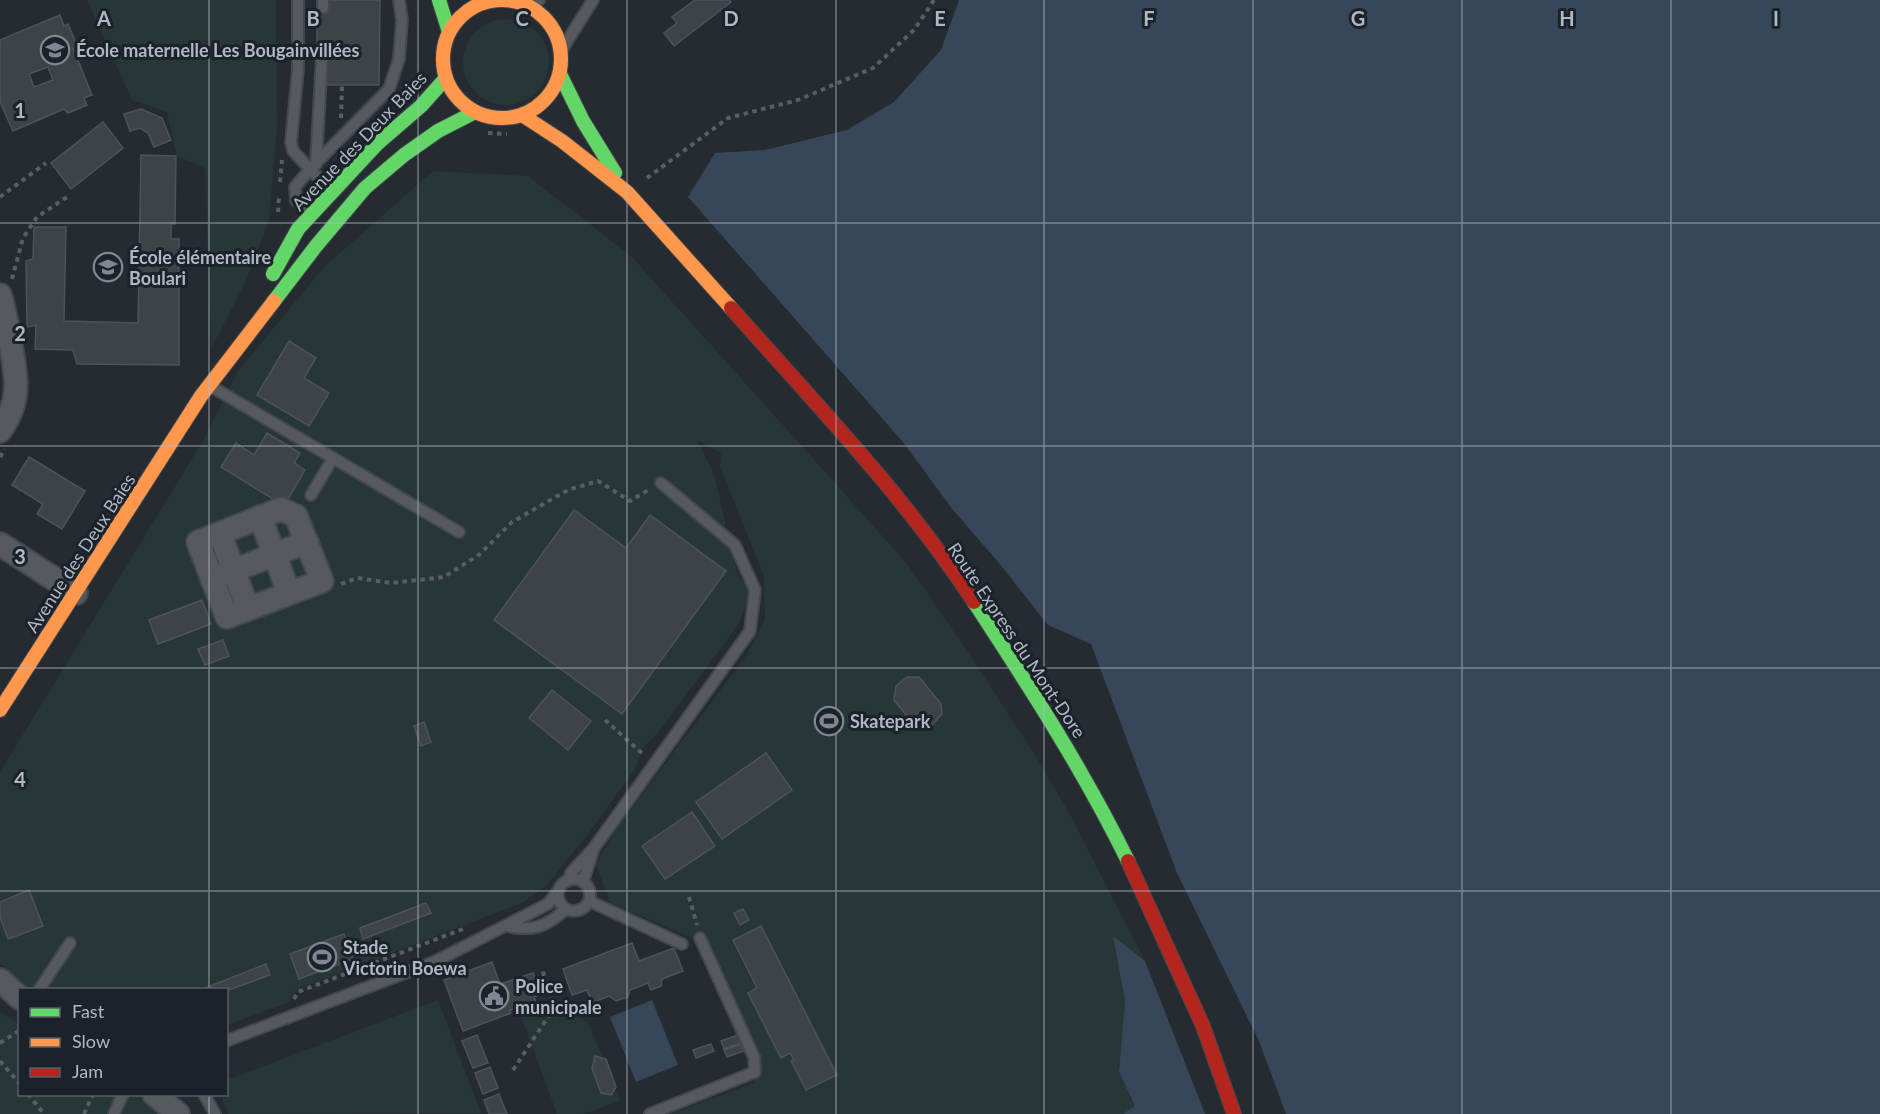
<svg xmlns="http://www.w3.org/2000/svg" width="1880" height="1114" viewBox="0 0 1880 1114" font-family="Lato,sans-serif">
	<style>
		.green { fill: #273737 }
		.water { fill: #374759 }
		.building { fill: #3e4348; stroke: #4e5259; stroke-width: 1.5; fill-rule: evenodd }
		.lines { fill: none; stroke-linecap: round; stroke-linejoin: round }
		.lane-casing { stroke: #44474c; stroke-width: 14 }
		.street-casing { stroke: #44474c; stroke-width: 26 }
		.fast-casing { stroke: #44474c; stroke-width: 16 }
		.slow-casing { stroke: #44474c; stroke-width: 16 }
		.jam-casing { stroke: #44474c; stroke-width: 16 }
		.path { stroke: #5a5e63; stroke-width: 4; stroke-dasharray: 4.5 4.5; stroke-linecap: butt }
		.lane { stroke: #565a5f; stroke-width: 10 }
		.street { stroke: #565a5f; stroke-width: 22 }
		.fast { stroke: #63d668; stroke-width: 14 }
		.slow { stroke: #ff974d; stroke-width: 14 }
		.jam { stroke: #b3261e; stroke-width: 14 }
		.grid { fill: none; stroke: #b0b8c2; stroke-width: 1.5; stroke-opacity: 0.55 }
		.labels { text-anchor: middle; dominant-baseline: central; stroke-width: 6; stroke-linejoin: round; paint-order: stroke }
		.poi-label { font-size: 18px; font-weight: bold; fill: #b0b8c2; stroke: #1b222a; text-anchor: start }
		.street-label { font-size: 18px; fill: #b0b8c2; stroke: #1b222a }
		.grid-label { font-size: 20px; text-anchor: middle; font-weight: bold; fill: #b0b8c2; stroke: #1b222a; stroke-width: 6; stroke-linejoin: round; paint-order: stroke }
	</style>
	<rect width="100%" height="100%" fill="#262b31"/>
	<g class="green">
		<polygon points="87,0 276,0 277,125 269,220 246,281 211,349 205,168 177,156 167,112 132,100"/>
		<circle cx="506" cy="62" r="43"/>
		<polygon points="433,171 528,176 632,257 844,493 907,564 970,655 1033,752 1068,811 1145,961 1113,937 1125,1001 1119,1072 1138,1114 670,1114 754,1083 750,1061 709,945 610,903 596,864 616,829 746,656 765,620 764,576 720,467 721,453 697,440 714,474 736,570 750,594 738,625 657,734 640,750 637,766 588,834 546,886 522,903 296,990 289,1002 227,1025 226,990 29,989 18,981 0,963 0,772 203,441 238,371 324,267"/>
		<polygon points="552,999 554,1008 588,1022 620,1101 583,1114 557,1114 519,1011"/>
		<polygon points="438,1000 481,1113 228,1114 221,1095 226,1094 227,1080"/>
		<polygon points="0,1012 19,1024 20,1094 135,1095 163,1114 0,1114"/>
	</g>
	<g class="water">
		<polygon points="959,0 1880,0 1880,1114 1286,1114 1259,1041 1177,873 1091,644 1048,625 999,563 953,510 903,442 688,197 715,153 765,150 847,130 894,102 941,50"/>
		<polygon points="1113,936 1145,961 1205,1114 1123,1114 1135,1106 1119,1072 1125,1001"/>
		<polygon points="652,1000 678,1065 636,1082 610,1017"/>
	</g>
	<g class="building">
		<polygon points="326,0 380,0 379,85 327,85 327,56 317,56 317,8 326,8"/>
		<polygon points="695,0 729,0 731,2 674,46 664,33 677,23 672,17"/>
		<path d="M60,15L64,26L68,24L77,46L73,48L92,95L84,98L87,105L68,113L64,109L13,131L0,102V40ZM48,67L53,80L34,87L29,74Z"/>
		<polygon points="141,109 162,118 171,140 154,147 148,133 140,128 130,131 124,114"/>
		<polygon points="103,122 123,148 71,189 51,163"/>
		<polygon points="141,155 176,156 175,224 171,224 171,239 179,239 179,365 77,364 73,350 35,349 36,325 27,327 26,261 33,259 34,227 66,227 64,321 138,323"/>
		<polygon points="289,341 316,358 304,378 329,393 309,426 257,395"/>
		<polygon points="267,433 300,453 294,463 305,470 284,506 221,467 236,443 254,455"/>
		<polygon points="29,457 85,491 62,529 37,514 43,504 12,485"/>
		<polygon points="574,510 626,548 650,515 726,571 622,714 494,620"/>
		<polygon points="202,600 211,624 158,644 149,620"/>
		<polygon points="223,640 229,656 205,665 198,649"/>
		<polygon points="907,677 919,677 941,704 942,714 930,727 916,727 894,700 896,686"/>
		<polygon points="552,690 591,721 568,750 529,718"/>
		<polygon points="424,722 431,742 421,746 414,726"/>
		<polygon points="766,753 792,790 722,839 696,802"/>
		<polygon points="692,812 715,846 665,879 642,846"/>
		<polygon points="29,890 43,926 8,939 0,917 0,902"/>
		<polygon points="426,903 431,913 363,939 360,928"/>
		<polygon points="743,909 749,920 740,925 734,913"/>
		<polygon points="761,926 837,1075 806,1090 791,1061 794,1060 790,1053 781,1058 748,993 757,988 733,940"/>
		<polygon points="344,934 353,959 299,979 290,954"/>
		<polygon points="632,943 639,961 674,948 683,971 662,979 661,986 651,990 648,983 630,990 628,997 616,1001 609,996 592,1003 587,990 572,995 563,969"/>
		<polygon points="492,962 500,984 533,973 541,994 534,997 537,1005 519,1011 517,1007 510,1010 511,1013 463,1031 444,980"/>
		<polygon points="266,964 270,975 226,991 226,990 200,990"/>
		<polygon points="477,1035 488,1063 473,1068 462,1041"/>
		<polygon points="738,1035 740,1043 724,1049 721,1041"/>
		<polygon points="711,1044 714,1051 696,1058 693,1050"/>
		<polygon points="741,1044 744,1051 727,1057 724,1050"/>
		<polygon points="595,1056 606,1059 616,1087 611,1095 601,1093 592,1069"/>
		<polygon points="490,1067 498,1088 483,1094 475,1073"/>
		<polygon points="499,1094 507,1114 489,1114 484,1100"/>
	</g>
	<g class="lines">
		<g class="lane-casing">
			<g id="lane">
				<polyline points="298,0 298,69 291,142 293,151 331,191"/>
				<polyline points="525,4 539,0"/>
				<polyline points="323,8 323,0"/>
				<polyline points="561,51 593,0"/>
				<polyline points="316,164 322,56"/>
				<polyline points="308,214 296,200 295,187 310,169 389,89 399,59 402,20 399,0"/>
				<polyline points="212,387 459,532"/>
				<polyline points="311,495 333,458"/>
				<circle cx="574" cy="895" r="16"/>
				<polyline points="569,880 571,873 594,848 750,631 755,590 735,545 661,483"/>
				<polyline points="583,882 593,851"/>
				<polyline points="589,901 682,944"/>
				<path d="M507,926C532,932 546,927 566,909"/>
				<polyline points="39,990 70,943"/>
				<polyline points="226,1041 434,962 548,904 558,891"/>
				<polyline points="204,1094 215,1114"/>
				<polyline points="114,1114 123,1094"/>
				<polyline points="650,1114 755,1072 754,1057 700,938"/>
			</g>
		</g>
		<g class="street-casing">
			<g id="street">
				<path d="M0,295C5,312 8,329 11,346C17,379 21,402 0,431"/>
				<polygon points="281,509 296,516 322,581 227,617 198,542"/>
				<polyline points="260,517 289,593"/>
				<polyline points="220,534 248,609"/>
				<polyline points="0,544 76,593"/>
				<polyline points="212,579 307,542"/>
				<polyline points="0,980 20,998"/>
				<polyline points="154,1094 178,1114"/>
			</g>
		</g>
		<g class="fast-casing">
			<g id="fast">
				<polyline points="439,0 449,32"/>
				<polyline points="560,74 583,121 615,173"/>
				<polyline points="273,274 298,229 377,144 421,106 446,78"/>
				<polyline points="274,301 316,246 365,188 404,155 438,131 475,112"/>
				<path d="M974,602C1029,686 1084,771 1128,861"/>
			</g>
		</g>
		<g class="slow-casing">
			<g id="slow">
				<circle cx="502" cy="59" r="59"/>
				<polyline points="522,115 562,141 627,192 731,308"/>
				<polyline points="0,710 201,396 274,301"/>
			</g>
		</g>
		<g class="jam-casing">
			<g id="jam">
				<path d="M731,308C815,403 905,496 974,602"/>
				<polyline points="1128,861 1203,1026 1234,1114"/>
			</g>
		</g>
		<g class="path">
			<polyline points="341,118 342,85"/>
			<polyline points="488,133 507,134"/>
			<polyline points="647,178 728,118 798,100 873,68 914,30 934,0"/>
			<polyline points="280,182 282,160"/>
			<polyline points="0,197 46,163"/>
			<polyline points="278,212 279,196"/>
			<polyline points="12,279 23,238 37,217 70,195"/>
			<polyline points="0,457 5,449"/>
			<polyline points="341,584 357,578 391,583 444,577 480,554 512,522 568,490 598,481 630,501 650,489"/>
			<polyline points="605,720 644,755"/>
			<polyline points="689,897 697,925"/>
			<polyline points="294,999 298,992 463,929"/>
			<polyline points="0,1043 20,1030"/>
			<polyline points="0,1061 20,1084"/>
			<polyline points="513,1070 554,1008 542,969"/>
			<polyline points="28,1094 44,1114"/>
			<polyline points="84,1114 93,1094"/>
		</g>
		<use href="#lane" class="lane"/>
		<use href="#street" class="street"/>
		<use href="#fast" class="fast"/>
		<use href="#slow" class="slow"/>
		<use href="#jam" class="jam"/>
	</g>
	<path class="grid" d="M209,0V990M418,0V1114M627,0V1114M836,0V1114M1044,0V1114M1253,0V1114M1462,0V1114M1671,0V1114M0,223H1880M0,446H1880M0,668H1880M0,891H1880M209,1094V1114"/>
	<defs>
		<g id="school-ring" transform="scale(1.5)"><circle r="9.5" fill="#1b222a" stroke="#80878f" stroke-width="1.5"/><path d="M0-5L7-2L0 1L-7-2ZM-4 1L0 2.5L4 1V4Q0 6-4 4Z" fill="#80878f"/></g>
		<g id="stadium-ring" transform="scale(1.5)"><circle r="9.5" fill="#1b222a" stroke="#80878f" stroke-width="1.5"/><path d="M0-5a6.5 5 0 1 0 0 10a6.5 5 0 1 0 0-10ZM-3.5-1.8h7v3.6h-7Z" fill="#80878f"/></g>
		<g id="civic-ring" transform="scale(1.5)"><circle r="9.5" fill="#1b222a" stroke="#80878f" stroke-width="1.5"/><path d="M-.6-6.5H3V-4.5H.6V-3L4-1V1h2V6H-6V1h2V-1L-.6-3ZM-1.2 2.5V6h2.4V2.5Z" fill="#80878f"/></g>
	</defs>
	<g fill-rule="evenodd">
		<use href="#school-ring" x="55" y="50"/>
		<use href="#school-ring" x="108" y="267"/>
		<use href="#stadium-ring" x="829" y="721"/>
		<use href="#stadium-ring" x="322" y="957"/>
		<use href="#civic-ring" x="494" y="996"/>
	</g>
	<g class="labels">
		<g class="poi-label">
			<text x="76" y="50">École maternelle Les Bougainvillées</text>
			<text x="129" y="257">École élémentaire<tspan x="129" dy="21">Boulari</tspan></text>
			<text x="850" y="721">Skatepark</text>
			<text x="343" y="947">Stade<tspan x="343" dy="21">Victorin Boewa</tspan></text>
			<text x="515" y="986">Police<tspan x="515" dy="21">municipale</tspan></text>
		</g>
		<g class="street-label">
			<text transform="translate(359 141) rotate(-46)">Avenue des Deux Baies</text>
			<text transform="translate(80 553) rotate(-57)">Avenue des Deux Baies</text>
			<text transform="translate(1017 640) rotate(56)">Route Express du Mont-Dore</text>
		</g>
	</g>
	<g class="grid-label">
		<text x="104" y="26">A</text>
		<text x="313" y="26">B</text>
		<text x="522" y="26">C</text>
		<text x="731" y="26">D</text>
		<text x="940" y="26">E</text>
		<text x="1149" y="26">F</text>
		<text x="1358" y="26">G</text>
		<text x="1567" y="26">H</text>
		<text x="1776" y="26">I</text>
		<text x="20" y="118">1</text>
		<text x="20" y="341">2</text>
		<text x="20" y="564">3</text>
		<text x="20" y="787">4</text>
	</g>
	<rect x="18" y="988" width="210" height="108" fill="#1b222a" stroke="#575e67" stroke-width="1.5"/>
	<rect x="30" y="1008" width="30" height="9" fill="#63d668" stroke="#575e67" stroke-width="1.5"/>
	<text x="72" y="1018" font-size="18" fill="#b0b8c2">Fast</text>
	<rect x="30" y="1038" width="30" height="9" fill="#ff974d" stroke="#575e67" stroke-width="1.5"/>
	<text x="72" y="1048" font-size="18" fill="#b0b8c2">Slow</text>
	<rect x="30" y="1068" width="30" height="9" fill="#b3261e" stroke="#575e67" stroke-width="1.5"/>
	<text x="72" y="1078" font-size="18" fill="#b0b8c2">Jam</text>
</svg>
